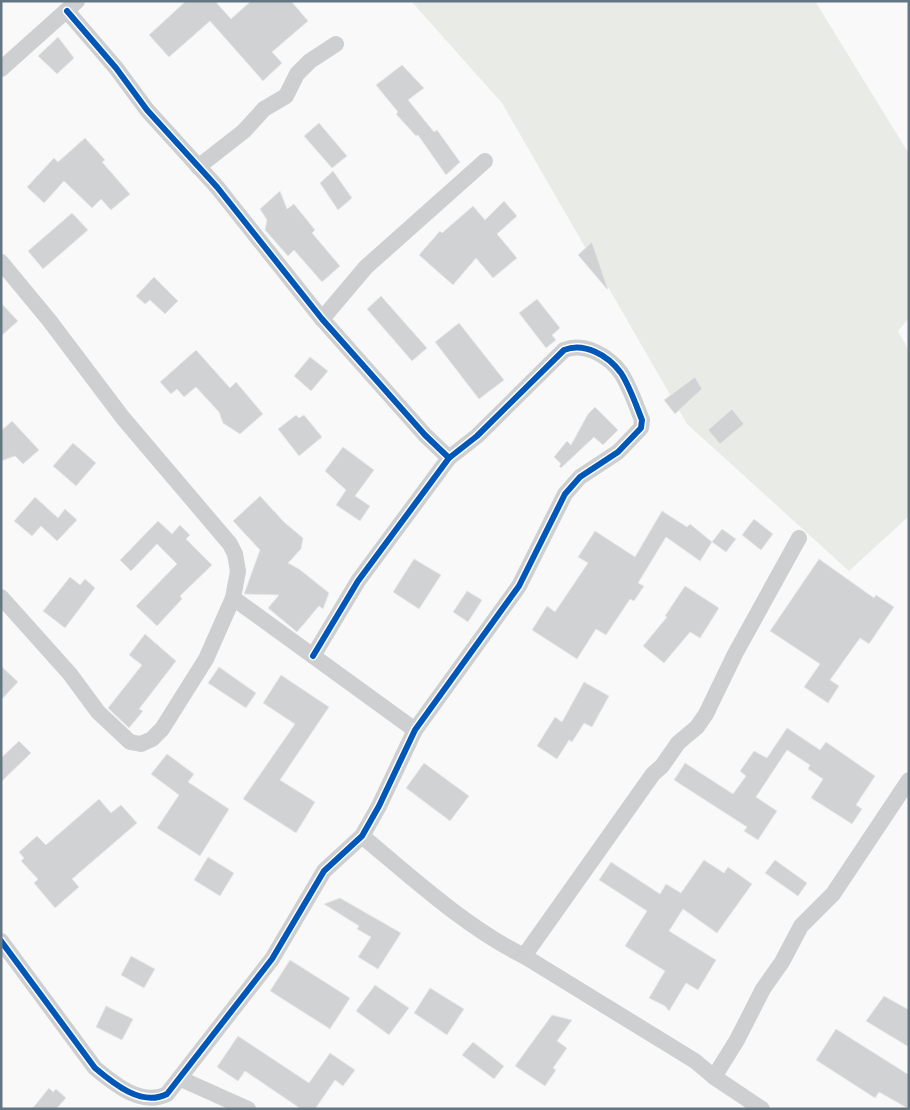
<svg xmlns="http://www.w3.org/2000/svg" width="910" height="1110" viewBox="0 0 910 1110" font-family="Quicksand,sans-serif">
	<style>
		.green { fill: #e8ebe6 }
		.building { fill: #d0d2d3; stroke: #e8e8e8 }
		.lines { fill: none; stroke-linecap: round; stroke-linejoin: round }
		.minor { stroke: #cecfd0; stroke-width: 16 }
		.cycleway-casing { stroke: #fff; stroke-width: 9 }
		.cycleway { stroke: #0057b8; stroke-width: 6 }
	</style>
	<rect width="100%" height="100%" fill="#f9f9f9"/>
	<polygon class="green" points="411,1 815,1 909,154 909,318 898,331 909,351 909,516 849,571 687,424 502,103"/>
	<g class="building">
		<polygon points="186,1 215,1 231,19 251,1 291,1 308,21 272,52 282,63 263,81 210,21 169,57 149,35"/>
		<polygon points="58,37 74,58 57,74 38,56"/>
		<polygon points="402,65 424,88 408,100 434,132 437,130 460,162 446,175 418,135 416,136 396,114 398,112 376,85"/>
		<polygon points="319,123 347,156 332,168 304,136"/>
		<polygon points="85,138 105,160 102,162 130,194 111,210 101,199 92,208 64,181 44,203 27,187 54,158 58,162"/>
		<polygon points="333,171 352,198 338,210 320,183"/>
		<polygon points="280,191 287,209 294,204 315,230 312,233 340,266 322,282 294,250 288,256 265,230 267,220 260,209"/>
		<polygon points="504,201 517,216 497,234 517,258 493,278 476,258 453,285 419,255 440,231 442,233 473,206 485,220"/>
		<polygon points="72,213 88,230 43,269 28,251"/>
		<polygon points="592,242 608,289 607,289 578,255"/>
		<polygon points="154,277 178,301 165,314 150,300 145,304 136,296"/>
		<polygon points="381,296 427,348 412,361 367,309"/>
		<polygon points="537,299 560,328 552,335 556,340 546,348 519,313"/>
		<polygon points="1,303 18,321 1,336"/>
		<polygon points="459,323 504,380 479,399 435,342"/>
		<polygon points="196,350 230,388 236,382 263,414 240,434 223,423 219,412 196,387 184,397 177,389 171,394 160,382"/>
		<polygon points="310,357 328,371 311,391 294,376"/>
		<polygon points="695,377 702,389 675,414 664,400"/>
		<polygon points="595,407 618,430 603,445 594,437 561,468 559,466 561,464 554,457 567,441 571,445 588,414"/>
		<polygon points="732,409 744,424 720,444 708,430"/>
		<polygon points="296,415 299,418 304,415 322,437 299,456 278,429"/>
		<polygon points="12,421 39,450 23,464 15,456 1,461 1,431"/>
		<polygon points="73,443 96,463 76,486 53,466"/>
		<polygon points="343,447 374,470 355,496 370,506 360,521 336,505 346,490 325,471"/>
		<polygon points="260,496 285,523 303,538 301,549 288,563 299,569 329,593 323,609 319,606 297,632 268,608 279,595 244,594 260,550 233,521"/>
		<polygon points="35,497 58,518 65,509 77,520 57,541 41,526 32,536 14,521"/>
		<polygon points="662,511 687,527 690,524 712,542 700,561 666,537 638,583 644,586 634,601 630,599 606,635 596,629 577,659 532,630 547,606 555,612 588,563 578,557 595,531 635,557"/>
		<polygon points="754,519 773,534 761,550 742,535"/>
		<polygon points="158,521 172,534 180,525 190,535 186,539 212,565 180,596 182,599 157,626 136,606 177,564 157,544 131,571 120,560"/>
		<polygon points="722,529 736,539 726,552 712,542"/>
		<polygon points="414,559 441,575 419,609 393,592"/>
		<polygon points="819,559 874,598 876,595 894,607 869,644 860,638 830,680 839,686 828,703 804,687 820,664 770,631"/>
		<polygon points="70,577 80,585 85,579 95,588 65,628 43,611"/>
		<polygon points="685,586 719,608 700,638 690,632 664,663 643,646 667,617 665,616"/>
		<polygon points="467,591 482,600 468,622 453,612"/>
		<polygon points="145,634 176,661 139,709 143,711 129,728 108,708 142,665 129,655"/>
		<polygon points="1,666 18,682 1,700"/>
		<polygon points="219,667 256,693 246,708 208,683"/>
		<polygon points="281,675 329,707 280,780 315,802 296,833 243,799 295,724 263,703"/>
		<polygon points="584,682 609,696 592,727 584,723 572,742 569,740 557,759 537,746 555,717 562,722"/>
		<polygon points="787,728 820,750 826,742 875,776 856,805 862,809 852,824 811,798 823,779 808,769 810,765 787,750 756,797 777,811 758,840 744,831 747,827 674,780 685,763 733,794 746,776 740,771 754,751 767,758"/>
		<polygon points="19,741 31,753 1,782 1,758"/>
		<polygon points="167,754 194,774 188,782 229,809 200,856 157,828 179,795 151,774"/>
		<polygon points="424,763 469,796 450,821 406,788"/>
		<polygon points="99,799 111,813 121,805 137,823 72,879 79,887 55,908 34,883 38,879 21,861 24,858 19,852 37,836 46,845"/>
		<polygon points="208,857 234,873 220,896 194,880"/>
		<polygon points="704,860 724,873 728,867 752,884 717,933 683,909 669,931 716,960 698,990 686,983 669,1011 665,1006 649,998 665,971 625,946 647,911 599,880 611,862 660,894 666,884 681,893"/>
		<polygon points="775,860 807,883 798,896 765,873"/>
		<polygon points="340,898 401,933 378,969 358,957 371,937 357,929 359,926 324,904"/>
		<polygon points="131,956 155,969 144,988 121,975"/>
		<polygon points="290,960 350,998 330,1029 270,991"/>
		<polygon points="375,985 409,1008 389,1035 356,1011"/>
		<polygon points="430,988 464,1009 447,1035 414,1013"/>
		<polygon points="884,996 909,1010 909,1047 866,1021"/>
		<polygon points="106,1006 133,1019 122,1040 96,1027"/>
		<polygon points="552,1015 572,1020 557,1041 567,1048 553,1068 556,1070 545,1086 515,1066"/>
		<polygon points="836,1029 909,1075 909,1109 879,1092 875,1098 816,1060"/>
		<polygon points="238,1036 309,1083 330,1053 355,1070 343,1086 335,1080 315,1109 301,1109 245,1071 238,1081 217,1067"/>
		<polygon points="473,1042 504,1066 494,1079 462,1055"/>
		<polygon points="49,1088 53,1092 56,1089 66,1098 56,1109 32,1109"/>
	</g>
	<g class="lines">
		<g class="minor">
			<polyline points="67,11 116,68 147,110 217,187 322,319 425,435 449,458 358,581 313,656"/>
			<polyline points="1,69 77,1"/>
			<polyline points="198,167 244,131 264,109 286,96 297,74 310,61 336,44"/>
			<polyline points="1,262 49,320 123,418 230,544 235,554 238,571 233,598 206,659 162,729 152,739 141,744 130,742 98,712 70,674 1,597"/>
			<polyline points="322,319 366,267 485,161"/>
			<polyline points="233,598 415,730"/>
			<path d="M362,836C411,877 467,928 524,956L695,1061L714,1077L762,1109"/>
			<path d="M1,941L95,1068C114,1084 142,1107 167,1094L272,959L324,871L362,836L379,806L415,730L519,586L565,494L580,477L618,452L641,428L642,420C636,405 630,387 621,373C608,355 584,342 564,350L477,436L449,458"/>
			<polyline points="524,956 653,774 662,766 678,743 697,727 706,714 735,654 799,538"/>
			<polyline points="714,1077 737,1040 763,989 782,962 801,926 833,894 909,780"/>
			<polyline points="181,1079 248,1109"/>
		</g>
		<g class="cycleway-casing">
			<g id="cycleway">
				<polyline points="67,11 116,68 147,110 217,187 322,319 425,435 449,458 358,581 313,656"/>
				<path d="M1,941L95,1068C114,1084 142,1107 167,1094L272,959L324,871L362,836L379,806L415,730L519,586L565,494L580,477L618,452L641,428L642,420C636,405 630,387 621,373C608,355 584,342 564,350L477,436L449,458"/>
			</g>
		</g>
		<use href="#cycleway" class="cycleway"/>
	</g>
	<rect width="910" height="1110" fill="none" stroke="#657683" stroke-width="5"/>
</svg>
